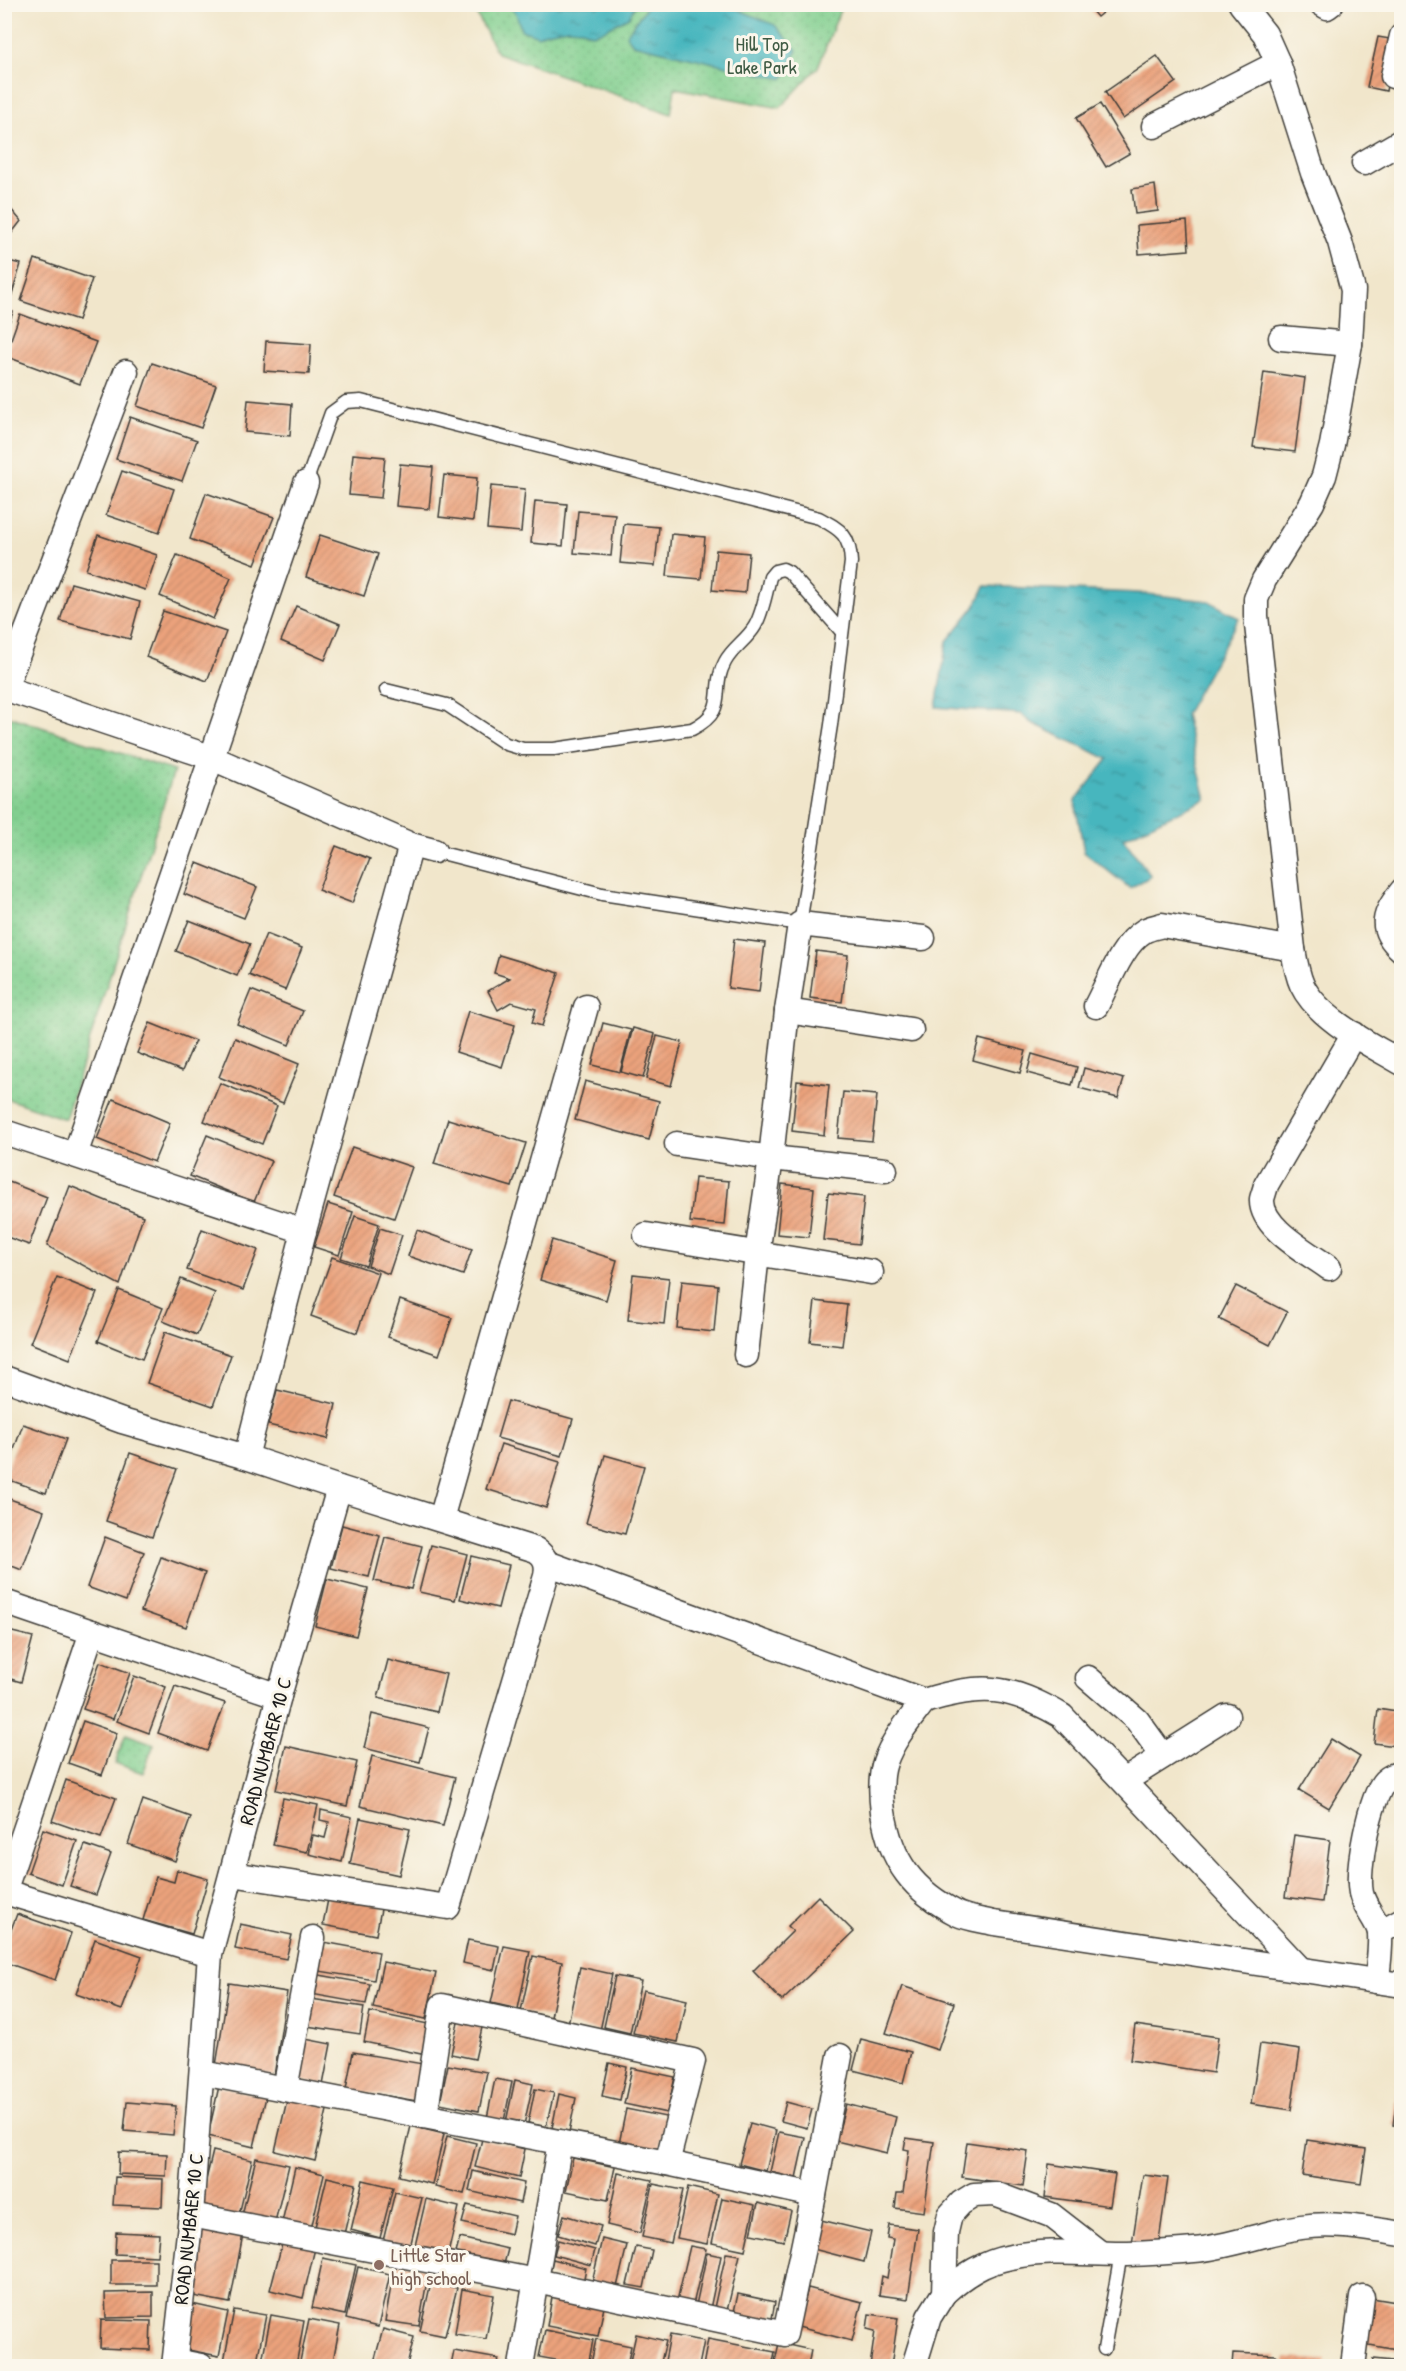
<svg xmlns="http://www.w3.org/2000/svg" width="1406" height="2371" viewBox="0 0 1406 2371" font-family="'Patrick Hand',sans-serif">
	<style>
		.grass { fill: url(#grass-dots); stroke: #4e7656; stroke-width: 1.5 }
		.water { fill: url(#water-ripples); stroke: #31696d; stroke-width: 1.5 }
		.building { fill: url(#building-hatch) }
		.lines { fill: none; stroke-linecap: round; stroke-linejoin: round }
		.service-casing { stroke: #3c3a36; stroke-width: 15 }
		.minor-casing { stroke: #3c3a36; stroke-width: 27 }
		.service { stroke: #fff; stroke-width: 12 }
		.minor { stroke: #fff; stroke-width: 24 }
		.education-dot { fill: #8d6e63; stroke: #fbf7ec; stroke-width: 2 }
		.labels { text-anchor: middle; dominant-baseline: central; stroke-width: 6; stroke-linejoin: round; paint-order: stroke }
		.park-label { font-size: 20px; fill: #3f5b44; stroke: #fbf7ec }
		.street-label { font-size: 20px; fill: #1c1c1c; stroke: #fbf7ec }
		.education-label { font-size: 20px; fill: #785e54; stroke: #fbf7ec; text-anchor: start }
	</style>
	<defs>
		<pattern id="grass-dots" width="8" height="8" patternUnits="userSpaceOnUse" patternTransform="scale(1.5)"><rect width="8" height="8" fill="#81cf8f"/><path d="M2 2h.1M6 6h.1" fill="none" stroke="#6fb17b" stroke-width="1.8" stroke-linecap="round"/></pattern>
		<pattern id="water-ripples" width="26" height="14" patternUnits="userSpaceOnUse" patternTransform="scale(1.5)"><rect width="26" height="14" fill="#46b6be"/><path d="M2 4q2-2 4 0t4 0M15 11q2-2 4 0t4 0" fill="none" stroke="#3a939a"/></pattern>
		<pattern id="building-hatch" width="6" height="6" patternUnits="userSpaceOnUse" patternTransform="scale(1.5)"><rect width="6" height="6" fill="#eba27c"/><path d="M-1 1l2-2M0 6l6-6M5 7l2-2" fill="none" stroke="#c98b6b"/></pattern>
	</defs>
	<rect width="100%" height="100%" fill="#fbf7ec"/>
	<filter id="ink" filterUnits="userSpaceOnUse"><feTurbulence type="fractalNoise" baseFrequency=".0167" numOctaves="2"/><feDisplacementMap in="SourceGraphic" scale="12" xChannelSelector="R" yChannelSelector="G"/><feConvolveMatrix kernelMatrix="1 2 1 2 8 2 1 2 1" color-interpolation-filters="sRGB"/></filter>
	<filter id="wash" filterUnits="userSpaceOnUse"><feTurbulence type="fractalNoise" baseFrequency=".008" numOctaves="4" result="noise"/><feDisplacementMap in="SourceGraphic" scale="24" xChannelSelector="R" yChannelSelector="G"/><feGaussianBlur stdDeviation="1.35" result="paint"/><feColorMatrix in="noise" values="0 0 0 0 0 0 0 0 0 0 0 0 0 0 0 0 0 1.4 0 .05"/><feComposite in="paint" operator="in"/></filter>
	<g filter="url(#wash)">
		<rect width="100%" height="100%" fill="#f1e6cb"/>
		<g class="grass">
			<polygon points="462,5 842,5 818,67 780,108 675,88 671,114 497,53 477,15"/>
			<polygon points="5,715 174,771 65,1119 5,1098"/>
			<polygon points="126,1734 154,1744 143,1773 115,1763"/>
		</g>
		<g class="water">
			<polygon points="507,5 635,5 629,17 600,32 591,34 581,29 568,28 546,32 538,36 521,30 516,13"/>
			<polygon points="648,5 720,5 737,9 775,25 797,50 783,79 633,44 626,35"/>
			<polygon points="985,586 1138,593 1209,601 1239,618 1185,715 1206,799 1123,838 1151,876 1130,888 1084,852 1075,801 1108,759 1030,722 1021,714 936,707 947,641 976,605"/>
		</g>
		<g id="blocks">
			<g class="building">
				<polygon points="1086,4 1113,4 1097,17"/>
				<polygon points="1378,37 1396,40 1386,91 1367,87"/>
				<polygon points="1157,56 1176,82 1123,119 1105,92"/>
				<polygon points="1100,104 1130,153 1106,167 1076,118"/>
				<polygon points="1155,185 1158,211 1135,214 1132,189"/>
				<polygon points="4,201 21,221 4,243"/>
				<polygon points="1187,221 1189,250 1139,254 1137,225"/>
				<polygon points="35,259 92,279 78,320 21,301"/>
				<polygon points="4,260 21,264 8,307 4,306"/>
				<polygon points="4,310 13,312 5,333 4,333"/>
				<polygon points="20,314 96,342 80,384 5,356"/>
				<polygon points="266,341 311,344 309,374 264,371"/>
				<polygon points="152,363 216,385 201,428 137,406"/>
				<polygon points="1264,372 1305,378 1295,452 1253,447"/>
				<polygon points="248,400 292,404 290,436 245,432"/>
				<polygon points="130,417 197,440 182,481 116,459"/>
				<polygon points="353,454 385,457 381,498 349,495"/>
				<polygon points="400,464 433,467 429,509 396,506"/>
				<polygon points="122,471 174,489 159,533 106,515"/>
				<polygon points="444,475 477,478 473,521 439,517"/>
				<polygon points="491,486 525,489 521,532 487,529"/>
				<polygon points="206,493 274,517 255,564 190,539"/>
				<polygon points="535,501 567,504 563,546 531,543"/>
				<polygon points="578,511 615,514 611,556 574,553"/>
				<polygon points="624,524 659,527 655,566 620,563"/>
				<polygon points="671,534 705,537 701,579 667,576"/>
				<polygon points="98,535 157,555 145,590 86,570"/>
				<polygon points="320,535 378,554 364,596 306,577"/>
				<polygon points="716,550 749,553 745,593 712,590"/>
				<polygon points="177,555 231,578 213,619 160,596"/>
				<polygon points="71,583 140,602 130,639 60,621"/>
				<polygon points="296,606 340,624 325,660 281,641"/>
				<polygon points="163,611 226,632 207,681 146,657"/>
				<polygon points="336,846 370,859 352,903 318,890"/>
				<polygon points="197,863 257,887 244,918 184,894"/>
				<polygon points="189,920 250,944 237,976 176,951"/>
				<polygon points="266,934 302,948 285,990 249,975"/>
				<polygon points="734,939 765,943 759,992 728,988"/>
				<polygon points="816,951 848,955 842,1002 810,998"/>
				<polygon points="499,955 559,973 542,1026 532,1023 536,1009 511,1002 498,1010 488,991 510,978 494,973"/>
				<polygon points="251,990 303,1011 289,1045 237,1024"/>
				<polygon points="468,1011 515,1025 502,1067 456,1052"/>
				<polygon points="150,1023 195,1041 182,1071 137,1053"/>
				<polygon points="603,1023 631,1030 620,1072 592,1065"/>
				<polygon points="633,1028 655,1034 643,1078 621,1072"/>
				<polygon points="657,1036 682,1042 671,1086 646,1079"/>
				<polygon points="235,1038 299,1064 283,1103 219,1077"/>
				<polygon points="979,1039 1026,1051 1020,1073 973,1060"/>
				<polygon points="1032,1054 1077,1067 1072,1085 1027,1073"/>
				<polygon points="1084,1068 1124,1079 1118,1098 1079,1088"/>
				<polygon points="585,1081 659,1101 649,1140 575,1120"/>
				<polygon points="797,1081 829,1085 824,1135 792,1131"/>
				<polygon points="220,1083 277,1106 262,1144 204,1121"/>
				<polygon points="843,1092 877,1095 872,1141 838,1138"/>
				<polygon points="113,1099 170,1123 154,1162 97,1139"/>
				<polygon points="448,1119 526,1143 512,1187 434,1164"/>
				<polygon points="207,1135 271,1161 254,1202 190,1176"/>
				<polygon points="352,1147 412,1167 394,1218 334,1197"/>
				<polygon points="695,1178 729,1181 725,1225 690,1222"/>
				<polygon points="4,1180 47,1197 29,1245 4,1236"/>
				<polygon points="782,1184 814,1188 809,1237 777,1234"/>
				<polygon points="70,1186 143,1216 120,1285 47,1246"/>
				<polygon points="828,1193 864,1197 859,1244 823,1240"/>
				<polygon points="328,1204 353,1212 339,1255 314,1247"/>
				<polygon points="355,1216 379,1224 366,1266 341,1258"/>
				<polygon points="380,1228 402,1235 389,1274 368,1266"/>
				<polygon points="202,1229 258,1250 243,1290 187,1270"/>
				<polygon points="417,1230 472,1249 463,1275 408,1256"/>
				<polygon points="552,1240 617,1260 606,1300 540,1280"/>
				<polygon points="332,1257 378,1273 357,1333 311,1316"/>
				<polygon points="633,1274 669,1278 664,1324 628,1320"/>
				<polygon points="57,1277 97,1293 70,1359 30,1343"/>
				<polygon points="181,1279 215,1293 197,1335 163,1321"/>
				<polygon points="682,1281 718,1285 714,1332 677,1328"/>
				<polygon points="1236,1286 1287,1312 1270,1345 1219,1319"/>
				<polygon points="119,1290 163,1308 142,1359 98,1341"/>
				<polygon points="400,1300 452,1318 439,1355 388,1337"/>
				<polygon points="815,1301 847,1305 842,1346 810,1342"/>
				<polygon points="165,1332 231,1355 213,1406 147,1383"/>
				<polygon points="277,1390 336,1404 328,1439 268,1425"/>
				<polygon points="508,1401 573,1419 562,1456 497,1438"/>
				<polygon points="23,1424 66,1439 46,1493 4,1478"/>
				<polygon points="501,1444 560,1462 546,1508 486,1489"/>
				<polygon points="130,1453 177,1469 152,1537 106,1521"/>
				<polygon points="605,1455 644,1466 625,1534 586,1523"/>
				<polygon points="4,1497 44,1511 22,1570 4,1563"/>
				<polygon points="342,1525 380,1535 369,1577 331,1568"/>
				<polygon points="105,1537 144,1552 126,1601 87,1587"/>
				<polygon points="385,1537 422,1546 411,1589 374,1581"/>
				<polygon points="431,1545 467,1554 455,1600 419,1592"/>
				<polygon points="471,1556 509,1565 498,1608 460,1599"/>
				<polygon points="161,1557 205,1573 186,1627 141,1611"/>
				<polygon points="327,1579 368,1589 356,1636 315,1626"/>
				<polygon points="4,1630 33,1637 21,1682 4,1677"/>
				<polygon points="388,1660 446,1674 437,1712 378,1698"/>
				<polygon points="100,1662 130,1673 113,1719 83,1709"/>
				<polygon points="134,1676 166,1687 149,1733 117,1721"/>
				<polygon points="175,1686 225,1703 207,1751 158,1733"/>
				<polygon points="4,1690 11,1691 5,1714 4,1714"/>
				<polygon points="1378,1709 1402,1713 1402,1747 1374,1743"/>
				<polygon points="372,1714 429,1728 420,1762 364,1748"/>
				<polygon points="83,1721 117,1733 102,1775 68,1763"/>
				<polygon points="1331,1739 1360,1757 1329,1808 1299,1790"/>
				<polygon points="286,1746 357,1762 347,1806 276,1790"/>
				<polygon points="372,1756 455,1777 443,1826 360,1806"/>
				<polygon points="66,1780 116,1798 101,1838 52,1821"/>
				<polygon points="283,1798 318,1805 307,1852 273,1845"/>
				<polygon points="143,1800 191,1817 175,1861 128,1844"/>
				<polygon points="321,1810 352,1817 342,1862 309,1854 313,1835 325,1838 329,1822 320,1820"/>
				<polygon points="360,1818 410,1829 399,1875 350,1864"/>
				<polygon points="43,1829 77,1841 62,1885 28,1873"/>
				<polygon points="1294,1835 1330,1840 1322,1902 1285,1897"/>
				<polygon points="85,1845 111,1854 96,1895 70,1886"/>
				<polygon points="177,1870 208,1879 192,1934 143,1920 156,1877 174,1882"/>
				<polygon points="329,1894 382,1904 376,1935 323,1925"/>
				<polygon points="818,1896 854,1932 782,2001 753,1971 793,1931 788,1926"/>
				<polygon points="17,1914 71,1933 55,1980 4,1962 4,1948"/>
				<polygon points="240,1924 292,1935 286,1959 235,1949"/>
				<polygon points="95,1939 142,1956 122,2010 76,1994"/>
				<polygon points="468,1940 499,1946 494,1970 463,1963"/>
				<polygon points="318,1941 379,1952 374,1980 313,1970"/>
				<polygon points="504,1946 530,1951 518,2009 491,2003"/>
				<polygon points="533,1956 562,1962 551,2017 521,2011"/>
				<polygon points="383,1962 436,1973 426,2019 373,2008"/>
				<polygon points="580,1967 612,1974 600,2031 568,2024"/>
				<polygon points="314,1974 370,1984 366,2004 311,1994"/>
				<polygon points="615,1976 641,1981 630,2033 604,2027"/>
				<polygon points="229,1983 287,1992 274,2076 216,2066"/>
				<polygon points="902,1986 954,2003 938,2050 886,2033"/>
				<polygon points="643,1990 687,2000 678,2042 633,2033"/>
				<polygon points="311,1999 364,2007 360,2034 307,2026"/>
				<polygon points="370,2012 433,2025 426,2055 364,2042"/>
				<polygon points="459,2018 483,2023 475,2059 451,2054"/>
				<polygon points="1135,2025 1218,2037 1213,2073 1130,2060"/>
				<polygon points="305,2039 331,2044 323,2085 297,2080"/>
				<polygon points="861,2039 911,2052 903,2083 853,2070"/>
				<polygon points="1260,2044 1300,2050 1291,2110 1251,2104"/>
				<polygon points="353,2052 423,2064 417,2101 346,2089"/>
				<polygon points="609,2063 627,2067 620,2100 602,2096"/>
				<polygon points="448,2065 487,2072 479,2111 440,2103"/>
				<polygon points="632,2068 675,2077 667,2113 624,2104"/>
				<polygon points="1400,2077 1402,2077 1402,2126 1393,2125"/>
				<polygon points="495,2079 512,2082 504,2121 487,2118"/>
				<polygon points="515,2080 533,2084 524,2125 506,2122"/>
				<polygon points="219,2086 266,2097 254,2147 208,2136"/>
				<polygon points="535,2089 554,2093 546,2127 528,2123"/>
				<polygon points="559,2094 576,2098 569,2132 552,2128"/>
				<polygon points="288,2096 328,2106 315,2161 275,2151"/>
				<polygon points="127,2102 176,2106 173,2135 124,2131"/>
				<polygon points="786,2102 812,2109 807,2128 781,2121"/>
				<polygon points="846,2104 896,2117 887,2153 836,2141"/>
				<polygon points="626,2109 666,2117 659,2152 619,2144"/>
				<polygon points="750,2123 776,2130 766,2171 739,2164"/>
				<polygon points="411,2126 444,2134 432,2184 399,2176"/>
				<polygon points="779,2132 805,2137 796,2178 770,2172"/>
				<polygon points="447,2136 476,2143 464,2194 435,2187"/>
				<polygon points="906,2138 934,2142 924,2212 895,2208 897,2193 903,2193 909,2150 904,2149"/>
				<polygon points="482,2139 525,2149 519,2178 475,2167"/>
				<polygon points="1307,2140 1366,2149 1361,2184 1302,2175"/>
				<polygon points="967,2142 1028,2151 1023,2186 962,2177"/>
				<polygon points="213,2151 252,2160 238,2219 199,2209"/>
				<polygon points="119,2152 167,2154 166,2176 118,2174"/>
				<polygon points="256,2158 289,2165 275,2222 242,2215"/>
				<polygon points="573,2158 615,2167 608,2200 566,2191"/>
				<polygon points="1049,2164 1115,2174 1110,2206 1045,2197"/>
				<polygon points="295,2167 324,2174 311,2229 282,2222"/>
				<polygon points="473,2171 524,2183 520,2203 469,2191"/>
				<polygon points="618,2173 652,2180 640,2233 607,2225"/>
				<polygon points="1143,2175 1168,2178 1158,2248 1132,2244"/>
				<polygon points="115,2177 163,2179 162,2207 113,2205"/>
				<polygon points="327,2177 356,2184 344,2234 315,2227"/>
				<polygon points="363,2180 393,2187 380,2238 351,2230"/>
				<polygon points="653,2184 683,2190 671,2243 642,2237"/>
				<polygon points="688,2187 718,2194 707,2244 677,2238"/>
				<polygon points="395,2192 422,2198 410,2247 383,2241"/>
				<polygon points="722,2198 755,2205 745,2250 712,2243"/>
				<polygon points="426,2199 459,2207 447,2258 414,2250"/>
				<polygon points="758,2203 791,2211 784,2241 751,2234"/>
				<polygon points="467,2205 515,2216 511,2234 462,2223"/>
				<polygon points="564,2215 601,2226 595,2246 558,2235"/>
				<polygon points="821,2220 871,2232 864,2262 813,2249"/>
				<polygon points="889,2225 918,2229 908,2299 879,2295 882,2276 887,2278 893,2239 887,2238"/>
				<polygon points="202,2226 243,2234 230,2303 188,2295"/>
				<polygon points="116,2232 159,2234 157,2256 115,2254"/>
				<polygon points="284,2236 316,2244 303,2298 270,2290"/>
				<polygon points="460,2238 508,2249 503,2268 455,2257"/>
				<polygon points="602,2239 627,2245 617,2287 592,2282"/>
				<polygon points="558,2240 595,2250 591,2265 554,2255"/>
				<polygon points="690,2246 706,2249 693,2305 677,2301"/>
				<polygon points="636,2247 652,2250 644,2288 627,2285"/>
				<polygon points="707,2253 721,2256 709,2314 695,2310"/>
				<polygon points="726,2253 740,2255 727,2311 714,2308"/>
				<polygon points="323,2258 356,2265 345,2315 312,2308"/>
				<polygon points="553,2259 586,2268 583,2283 549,2275"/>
				<rect x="111" y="2260" width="45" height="25"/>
				<polygon points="395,2263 429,2269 419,2326 385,2321"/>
				<polygon points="358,2267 390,2274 378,2327 346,2319"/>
				<polygon points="431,2282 457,2288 445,2336 420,2331"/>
				<polygon points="808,2288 862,2302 852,2341 798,2327"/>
				<polygon points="462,2289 494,2295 486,2339 455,2334"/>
				<polygon points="153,2292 153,2317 106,2318 105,2293"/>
				<polygon points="738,2294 775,2302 771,2324 733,2316"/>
				<polygon points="552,2297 604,2307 598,2336 547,2326"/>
				<polygon points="1372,2298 1402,2303 1402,2351 1364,2344"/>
				<polygon points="192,2304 228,2312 219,2356 183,2349"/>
				<polygon points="234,2310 266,2315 256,2366 224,2361"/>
				<polygon points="869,2314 898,2318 891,2366 870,2366 875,2331 867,2329"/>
				<polygon points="271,2315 304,2321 296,2366 261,2366"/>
				<polygon points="309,2319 340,2325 332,2366 299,2366"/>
				<polygon points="101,2320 151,2321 150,2350 100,2348"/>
				<polygon points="383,2329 414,2337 407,2366 373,2366"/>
				<polygon points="545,2330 593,2340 588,2366 539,2357"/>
				<polygon points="636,2334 666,2341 660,2366 629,2366"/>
				<polygon points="670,2335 704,2341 699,2366 664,2366"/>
				<polygon points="596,2339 631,2346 627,2366 591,2364"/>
				<polygon points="708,2339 775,2352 772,2366 703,2366"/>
				<polygon points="779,2343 811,2350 808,2366 774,2366"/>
				<polygon points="454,2351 499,2359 497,2366 451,2366"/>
				<polygon points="1233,2353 1276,2355 1275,2366 1232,2366"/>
				<polygon points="1285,2358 1326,2360 1325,2366 1285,2366"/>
				<polygon points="1373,2359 1402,2362 1402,2366 1372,2366"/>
			</g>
		</g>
	</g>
	<g filter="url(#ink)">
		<use href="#blocks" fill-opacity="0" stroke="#3c3a36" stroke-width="1.5"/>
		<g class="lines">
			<g class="service-casing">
				<g id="service">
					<path d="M306,483L331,413L346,402L361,401L819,518C841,530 850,535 851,562L831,725L800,924L602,894L434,851"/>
					<path d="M386,690L447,705L506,744L523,749H554L692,729C731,709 709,691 725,662C732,648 747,640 755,626C763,612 766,593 770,577L775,571L783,569L789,572L842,632"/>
					<polyline points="1104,2349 1121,2254"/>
				</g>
			</g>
			<g class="minor-casing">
				<g id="minor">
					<path d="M1241,4L1265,34L1278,63L1313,173L1340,242L1353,290L1350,344L1332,445L1324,476L1312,503L1264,580L1256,599V616L1293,949C1295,961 1297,974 1302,985C1318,1019 1370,1044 1402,1063"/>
					<polyline points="1322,4 1327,7 1331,4"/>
					<polyline points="1393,76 1402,36"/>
					<polyline points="1154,126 1278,63"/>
					<polyline points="1364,163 1402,141"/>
					<polyline points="1281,338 1350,344"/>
					<polyline points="4,688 210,757 411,845 434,851"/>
					<polyline points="5,688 126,372"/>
					<path d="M1402,891C1384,914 1377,928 1402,950"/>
					<path d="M1096,1006C1108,984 1122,944 1144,931C1149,928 1156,927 1162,925L1293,949"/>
					<polyline points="787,1011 911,1030"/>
					<polyline points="4,1132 304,1231"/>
					<polyline points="677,1144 771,1158 885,1170"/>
					<polyline points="75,1155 306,483"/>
					<polyline points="646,1235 871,1272"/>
					<path d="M1329,1268C1309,1253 1260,1228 1262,1199C1263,1195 1265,1190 1266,1185L1354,1034"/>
					<polyline points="746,1355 757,1254 771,1158 787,1011 800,924 923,938"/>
					<path d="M4,1378L122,1421L246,1457L339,1488L536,1550C546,1557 548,1564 546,1576L448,1907L232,1874"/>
					<polyline points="246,1457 304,1231 411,845"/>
					<polyline points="441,1519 586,1007"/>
					<path d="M547,1563L924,1701C909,1721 893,1739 885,1762C880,1777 881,1797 883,1812C891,1862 913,1891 958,1914C969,1919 982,1920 994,1923L1402,1985"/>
					<polyline points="4,1602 279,1696"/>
					<polyline points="1088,1678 1137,1720 1163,1756"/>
					<path d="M924,1701C982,1683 1009,1685 1062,1716L1301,1970"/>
					<polyline points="1124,1781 1227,1716"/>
					<polyline points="4,1892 92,1632"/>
					<polyline points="5,1892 210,1954"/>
					<polyline points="1380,1932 1402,1920"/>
					<path d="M1377,1981C1378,1966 1381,1949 1380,1934C1379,1922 1364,1908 1361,1893C1356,1871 1370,1797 1385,1781C1390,1776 1395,1775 1402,1773"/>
					<polyline points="202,2073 667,2163 814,2195"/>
					<polyline points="285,2089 313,1938"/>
					<polyline points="425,2116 442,2006 693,2061 667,2163"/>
					<polyline points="191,2215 536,2281 785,2334 814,2195 840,2056"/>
					<path d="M944,2293C964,2275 984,2262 1011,2257C1047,2249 1085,2254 1121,2254C1145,2254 1170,2252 1194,2250C1231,2247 1265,2232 1301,2227C1335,2222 1369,2229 1402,2234"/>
					<polyline points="175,2361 201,2366"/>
					<polyline points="174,2366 191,2215 210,1954 279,1696 339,1488"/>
					<polyline points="521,2366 560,2142"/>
					<polyline points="914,2366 929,2317 944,2293 946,2232 950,2215 961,2203 974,2195 995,2194 1051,2215 1100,2253"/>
					<polyline points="1353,2366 1362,2297"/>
				</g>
			</g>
			<use href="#service" class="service"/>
			<use href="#minor" class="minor"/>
		</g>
	</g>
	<circle class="education-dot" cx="379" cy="2265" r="6"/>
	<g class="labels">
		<g class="park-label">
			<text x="762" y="43">Hill Top<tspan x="762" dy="23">Lake Park</tspan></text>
		</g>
		<g class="street-label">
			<text transform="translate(265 1751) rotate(-75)">ROAD NUMBAER 10 C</text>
			<text transform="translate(188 2229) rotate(-84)">ROAD NUMBAER 10 C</text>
		</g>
		<g class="education-label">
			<text x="391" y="2254">Little Star<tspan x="391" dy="23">high school</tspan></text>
		</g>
	</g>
	<rect width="1406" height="2371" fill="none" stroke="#fbf7ec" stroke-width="24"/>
</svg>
